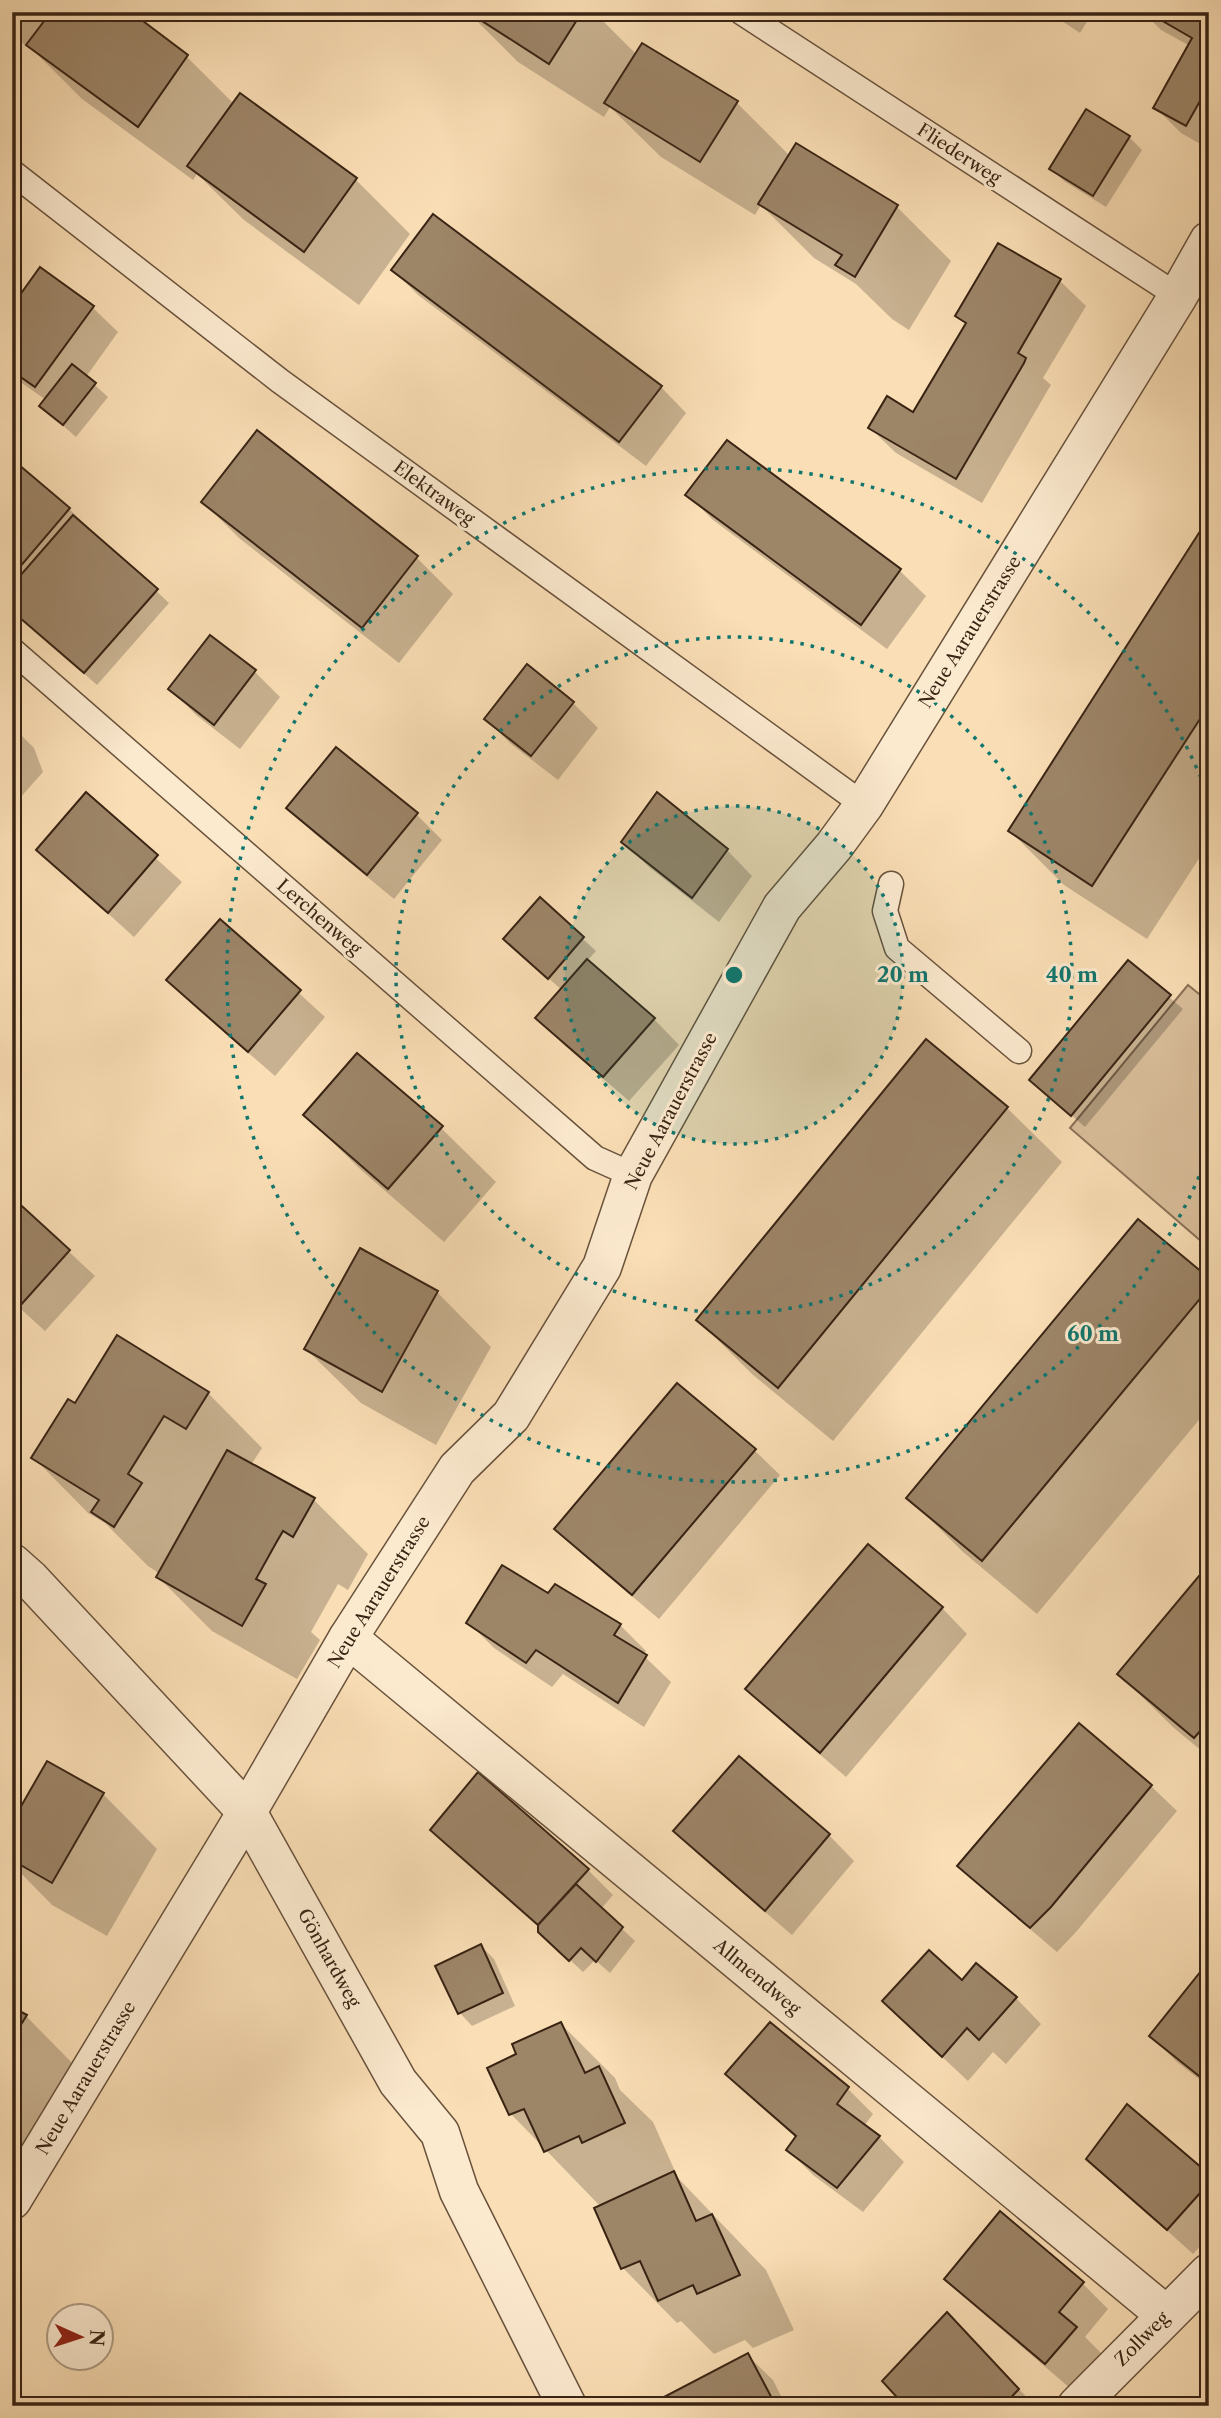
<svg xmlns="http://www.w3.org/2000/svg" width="1221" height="2418" viewBox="0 0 1221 2418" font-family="'Libre Caslon Text',serif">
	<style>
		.green { fill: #d9be9a; stroke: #897157; stroke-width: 2 }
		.shadow { fill: #0003 }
		.building { fill: #9d8568; stroke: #392414; stroke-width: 2 }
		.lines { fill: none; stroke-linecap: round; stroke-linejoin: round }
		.service-casing { stroke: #69523c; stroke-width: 27 }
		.minor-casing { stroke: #69523c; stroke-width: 41 }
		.service { stroke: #fceacf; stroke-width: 24 }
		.minor { stroke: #fceacf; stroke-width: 38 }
		.ring { fill: none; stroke: #0f766e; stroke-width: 3.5; stroke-dasharray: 3.5 7 }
		.labels { text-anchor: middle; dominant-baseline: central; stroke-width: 6; stroke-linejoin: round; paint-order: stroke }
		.street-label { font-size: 18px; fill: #392414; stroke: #fceacf }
		.centre { fill: #0f766e; stroke: #fceacf; stroke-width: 3.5 }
		.ring-label { font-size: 21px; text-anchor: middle; font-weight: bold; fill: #0f766e; stroke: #fceacf; stroke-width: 6; stroke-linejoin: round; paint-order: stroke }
	</style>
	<rect width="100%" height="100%" fill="#fadeb5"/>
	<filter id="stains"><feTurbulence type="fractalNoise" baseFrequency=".00286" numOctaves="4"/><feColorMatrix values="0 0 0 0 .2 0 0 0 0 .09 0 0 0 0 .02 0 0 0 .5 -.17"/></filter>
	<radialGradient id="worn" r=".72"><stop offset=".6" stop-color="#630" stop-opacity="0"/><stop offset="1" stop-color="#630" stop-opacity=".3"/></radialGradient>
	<polygon class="green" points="1188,985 1209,1002 1209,1248 1070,1128"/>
	<g class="shadow">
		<polygon points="12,12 128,12 186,56 234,104 356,180 410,234 359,305 244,220 197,174 193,180 82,99 28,45 27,47 12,33"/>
		<polygon points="447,12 460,12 456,18"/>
		<polygon points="468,12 594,12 637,55 737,103 790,156 897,207 951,261 909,330 892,319 856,284 814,258 761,205 755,215 661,157 610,107 604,117 518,62"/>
		<polygon points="1048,12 1093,12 1080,33"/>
		<polygon points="1143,12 1209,12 1209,149 1181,133 1155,107 1190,46 1161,30"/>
		<polygon points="1129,137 1142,150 1106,207 1064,181 1051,168"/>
		<polygon points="999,245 1060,281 1086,306 1043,378 1051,385 1049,388 982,503 896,453 870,428 914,414 967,325 957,316"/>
		<polygon points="393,270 661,387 686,413 646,466 418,295"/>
		<polygon points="92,307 118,332 86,377 108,397 76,437 41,406 46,400 12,376 12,309"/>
		<polygon points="727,442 900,571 926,596 887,649 713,520 688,495"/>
		<polygon points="12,461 69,509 169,603 97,685 12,610 18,581 12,576"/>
		<polygon points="203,502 417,558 453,594 399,663 239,538"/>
		<polygon points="1209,530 1209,843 1147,939 1064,885 1010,831"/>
		<polygon points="210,637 255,672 280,697 240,749 196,715 171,689"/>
		<polygon points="573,703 598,728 558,780 511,744 486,719"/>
		<polygon points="12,726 34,748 43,772 12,807"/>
		<polygon points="86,795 182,882 134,937 38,850"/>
		<polygon points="289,808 416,814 442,840 394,899 314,833"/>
		<polygon points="623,842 727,850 752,876 719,922 649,867"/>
		<polygon points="540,900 596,951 587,961 654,1019 679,1045 629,1101 562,1043 537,1018 562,990 518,952"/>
		<polygon points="220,921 325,1017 275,1076 194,1006 169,980"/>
		<polygon points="1128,962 1183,1009 1085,1127 1031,1080"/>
		<polygon points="927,1042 1007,1108 1062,1162 833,1441 752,1374 698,1320"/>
		<polygon points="305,1115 441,1128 496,1182 444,1242 360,1169"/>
		<polygon points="12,1199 95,1276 45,1331 12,1301"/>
		<polygon points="1209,1281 1209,1408 1037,1614 963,1552 909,1498"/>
		<polygon points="437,1292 491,1347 436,1445 361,1403 306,1349"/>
		<polygon points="208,1393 262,1448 251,1465 314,1500 368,1554 348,1590 338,1584 311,1632 320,1640 297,1679 212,1631 158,1577 160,1574 148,1566 105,1523 88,1513 34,1458 75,1406"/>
		<polygon points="754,1450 780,1475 659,1619 582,1554 556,1529"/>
		<polygon points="1209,1567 1209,1757 1174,1728 1119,1674"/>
		<polygon points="555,1586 620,1625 646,1651 643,1655 671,1682 644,1727 563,1674 552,1687 494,1648 469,1623 548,1595"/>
		<polygon points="942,1608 967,1634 846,1777 773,1714 747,1689"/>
		<polygon points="1079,1725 1151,1786 1177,1811 1076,1932 1057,1952 985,1891 960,1866"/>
		<polygon points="740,1758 829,1835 854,1861 792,1935 700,1856 675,1831"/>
		<polygon points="103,1794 157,1849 107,1936 52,1905 12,1864 12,1825"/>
		<polygon points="432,1830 588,1870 613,1895 601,1909 635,1941 610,1973 595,1960 583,1972 553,1944 540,1928"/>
		<polygon points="481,1946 494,1959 515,2006 472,2026 460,2013"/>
		<polygon points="1209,1963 1209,2087 1176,2061 1151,2036"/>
		<polygon points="976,1966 1016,1998 1041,2024 1006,2064 993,2052 968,2081 909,2026 962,1983"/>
		<polygon points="12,2009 26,2016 80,2071 12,2186"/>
		<polygon points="561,2024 615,2078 620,2090 653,2122 678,2178 766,2270 794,2330 753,2348 745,2340 714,2354 681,2321 677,2323 623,2268 596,2209 601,2207 511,2114 489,2069 518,2055"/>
		<polygon points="727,2074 848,2089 873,2114 864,2126 879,2137 904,2162 863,2212 813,2175 788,2150 796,2138"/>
		<polygon points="1088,2159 1209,2176 1209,2237 1193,2254"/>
		<polygon points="1001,2214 1083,2284 1108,2309 1085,2337 1101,2353 1071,2389 972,2304 947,2279"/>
		<polygon points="972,2340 1035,2406 907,2406"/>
		<polygon points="747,2355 773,2380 786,2406 670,2406"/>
	</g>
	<g class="building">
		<polygon points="51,12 131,12 188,55 138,127 26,45"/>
		<polygon points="468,12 582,12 549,64"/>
		<polygon points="1147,12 1209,12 1209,85 1186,126 1153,108 1192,38"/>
		<polygon points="642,43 738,101 700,162 604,103"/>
		<polygon points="240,93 357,178 304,252 187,166"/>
		<polygon points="1086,109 1130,136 1093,196 1049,169"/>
		<polygon points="796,143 898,205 855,277 835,265 842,255 758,204"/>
		<polygon points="433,214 662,386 619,442 391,270"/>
		<polygon points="998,243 1061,279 1018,353 1026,358 1024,363 956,479 868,428 887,396 913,412 966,323 955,316"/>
		<polygon points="40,267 94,306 35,387 12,371 12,306"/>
		<polygon points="72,364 96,383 63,425 39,406"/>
		<polygon points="257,430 418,556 362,628 201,502"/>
		<polygon points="727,440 901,569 861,625 685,495"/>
		<polygon points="12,459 70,508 13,575 12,574"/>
		<polygon points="73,515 158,589 84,673 12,611 12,585"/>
		<polygon points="1204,525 1209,528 1209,705 1092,886 1008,831"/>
		<polygon points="210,635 256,670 214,725 168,689"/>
		<polygon points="527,664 574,702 531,756 484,719"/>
		<polygon points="336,747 418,813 367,875 286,808"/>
		<polygon points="86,792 158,855 108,913 36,850"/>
		<polygon points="657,792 728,849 692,898 621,842"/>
		<polygon points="540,897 584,937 548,979 503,939"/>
		<polygon points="220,919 301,990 248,1052 166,980"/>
		<polygon points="587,959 655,1018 603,1077 535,1018"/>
		<polygon points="1128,960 1171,995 1071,1116 1029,1080"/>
		<polygon points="926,1039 1008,1107 778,1388 696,1320"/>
		<polygon points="357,1053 443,1126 388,1189 303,1115"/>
		<polygon points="12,1197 70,1250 19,1307 12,1301"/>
		<polygon points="1138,1219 1209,1278 1209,1288 982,1561 906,1498"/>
		<polygon points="360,1248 438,1291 382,1392 304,1349"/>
		<polygon points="117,1335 209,1392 186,1429 164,1416 128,1474 142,1483 114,1527 91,1512 99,1500 31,1458 68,1399 75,1403"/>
		<polygon points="677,1383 756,1449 632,1595 554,1529"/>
		<polygon points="227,1450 315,1498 293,1537 283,1531 276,1543 256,1579 266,1584 242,1626 156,1577"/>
		<polygon points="868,1544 943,1607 820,1753 745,1689"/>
		<polygon points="1209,1564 1209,1721 1194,1738 1117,1674"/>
		<polygon points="502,1565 548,1593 555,1584 621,1624 614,1635 647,1655 618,1703 536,1650 526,1663 466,1623"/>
		<polygon points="1079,1723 1152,1785 1051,1907 1030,1928 957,1866"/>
		<polygon points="739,1756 830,1834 765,1911 673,1831"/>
		<polygon points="47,1761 104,1793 52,1883 12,1860 12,1822"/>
		<polygon points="478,1772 589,1869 538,1925 430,1830"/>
		<polygon points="576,1884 623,1927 596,1962 581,1948 569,1961 538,1932 538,1925"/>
		<polygon points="481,1944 503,1993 458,2014 435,1966"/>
		<polygon points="929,1950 962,1980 976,1963 1017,1997 979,2040 967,2028 942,2057 882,2001"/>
		<polygon points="1209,1961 1209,2084 1149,2036"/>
		<polygon points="12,2007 27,2015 12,2039"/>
		<polygon points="561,2022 585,2073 599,2066 625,2123 582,2143 579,2136 544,2152 524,2109 509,2115 487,2068 516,2054 512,2044"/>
		<polygon points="770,2022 849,2087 837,2104 880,2136 837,2188 786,2150 796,2136 725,2074"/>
		<polygon points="1127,2104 1209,2174 1209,2183 1167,2230 1086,2159"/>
		<polygon points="674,2171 696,2221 712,2214 740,2275 697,2294 693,2285 658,2301 640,2261 621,2269 594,2208"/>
		<polygon points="1000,2211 1084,2282 1059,2312 1077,2327 1045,2364 944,2279"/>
		<polygon points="947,2312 1019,2389 1003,2406 905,2406 882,2381"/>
		<polygon points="748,2353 776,2406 668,2406 664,2397"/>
	</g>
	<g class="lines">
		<g class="service-casing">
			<g id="service">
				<polyline points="741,12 1178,296"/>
				<polyline points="12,172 280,381 864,805"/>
				<polyline points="12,650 595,1158 633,1175"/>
				<polyline points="891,884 885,911 897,948 1019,1051"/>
			</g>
		</g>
		<g class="minor-casing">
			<g id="minor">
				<polyline points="12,1563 30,1579 247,1812 398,2082 440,2133 459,2191 567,2406"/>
				<polyline points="348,1638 1166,2315"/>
				<polyline points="12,2200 247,1812 348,1638 457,1469 511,1416 602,1267 633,1175 782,907 834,846 864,805 1178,296 1209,241"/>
				<polyline points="1077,2406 1209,2273"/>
			</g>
		</g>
		<use href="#service" class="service"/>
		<use href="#minor" class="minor"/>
	</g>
	<circle cx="734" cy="975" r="169" fill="#0f766e" fill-opacity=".12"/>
	<g class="ring">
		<circle cx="734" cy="975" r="169"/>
		<circle cx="734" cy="975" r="338"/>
		<path d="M1207 1157A507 507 0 1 1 1207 793"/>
	</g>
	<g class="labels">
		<g class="street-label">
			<text transform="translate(959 154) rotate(33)">Fliederweg</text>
			<text transform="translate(434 493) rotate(36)">Elektraweg</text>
			<text transform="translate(970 632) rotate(-58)">Neue Aarauerstrasse</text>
			<text transform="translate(319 917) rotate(41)">Lerchenweg</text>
			<text transform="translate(671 1111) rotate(-62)">Neue Aarauerstrasse</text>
			<text transform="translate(379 1592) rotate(-58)">Neue Aarauerstrasse</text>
			<text transform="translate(329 1958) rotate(61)">Gönhardweg</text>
			<text transform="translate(757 1977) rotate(40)">Allmendweg</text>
			<text transform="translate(86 2078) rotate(-59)">Neue Aarauerstrasse</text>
			<text transform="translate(1142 2339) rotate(-45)">Zollweg</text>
		</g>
	</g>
	<circle cx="734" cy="975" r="10" class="centre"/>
	<g class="ring-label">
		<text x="903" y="982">20 m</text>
		<text x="1072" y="982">40 m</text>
		<text x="1093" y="1341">60 m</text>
	</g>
	<rect width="1221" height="2418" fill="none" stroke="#fadeb5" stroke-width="42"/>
	<rect x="14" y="14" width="1193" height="2390" fill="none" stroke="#392414" stroke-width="3.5"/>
	<rect x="21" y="21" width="1179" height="2376" fill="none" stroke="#392414" stroke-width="2"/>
	<g transform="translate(80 2337) rotate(93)"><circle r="33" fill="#fceacf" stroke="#ae9b84" stroke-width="2"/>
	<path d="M0-5L12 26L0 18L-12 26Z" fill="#8f2418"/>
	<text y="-10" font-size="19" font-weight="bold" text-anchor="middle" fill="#392414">N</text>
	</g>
	<rect width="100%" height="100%" filter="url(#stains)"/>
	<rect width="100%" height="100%" fill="url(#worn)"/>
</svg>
